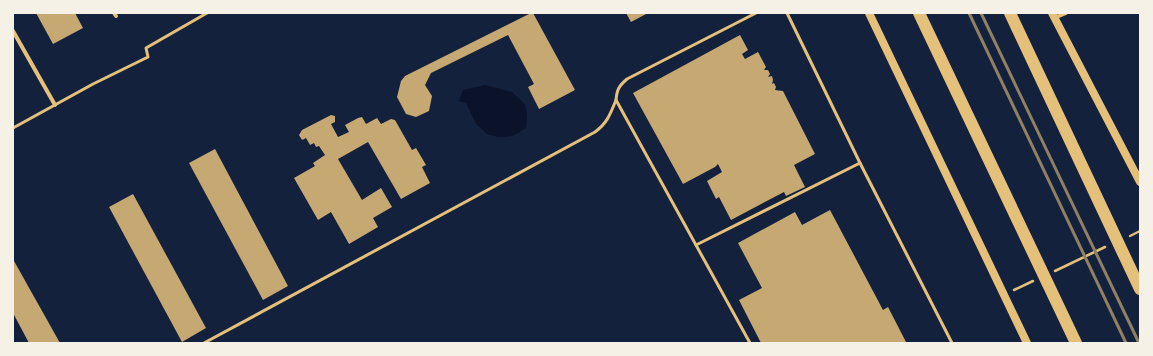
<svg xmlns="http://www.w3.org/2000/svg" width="1153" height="356" viewBox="0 0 1153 356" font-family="'Archivo Narrow',sans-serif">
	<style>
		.water { fill: #0b132b }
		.building { fill: #c6a872 }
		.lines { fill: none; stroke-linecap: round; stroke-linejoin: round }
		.path { stroke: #e5c07b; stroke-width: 2.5 }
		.service { stroke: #e5c07b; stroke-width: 3 }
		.minor { stroke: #e5c07b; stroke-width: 4 }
		.secondary { stroke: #e5c07b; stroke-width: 8 }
		.motorway { stroke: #e5c07b; stroke-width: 12 }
		.rail { stroke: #918062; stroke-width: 3 }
	</style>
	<rect width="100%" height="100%" fill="#14213d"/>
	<polygon class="water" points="485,85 512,92 525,104 527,114 526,128 513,136 498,137 487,134 476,124 466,103 459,101 463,90"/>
	<g class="building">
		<polygon points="36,13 75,13 83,28 53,44"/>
		<polygon points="531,13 533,13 575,90 539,109 528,87 534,84 508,35 431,73 425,85 432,96 429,111 416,117 406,114 397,97 401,81 405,76"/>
		<polygon points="626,13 648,13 631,22"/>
		<polygon points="740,35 748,50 742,54 745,59 758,52 766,67 764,70 768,70 770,74 768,77 772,76 773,80 772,84 774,83 776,87 775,90 783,91 815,154 794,165 805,187 786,196 784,192 731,220 719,197 716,199 707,181 722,172 718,164 715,167 683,184 633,93"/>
		<polygon points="331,115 335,116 335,122 331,124 338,137 349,132 345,125 358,118 362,117 366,124 377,118 381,124 391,119 395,120 412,150 416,148 426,165 422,167 430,183 401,199 368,142 338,159 362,200 381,188 392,207 373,218 378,227 349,244 331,212 318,220 294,178 315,166 313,163 325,155 319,146 316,147 314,143 310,145 306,138 302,140 299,135 302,130"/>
		<polygon points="215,149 288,286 263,300 189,163"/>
		<polygon points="133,194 206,328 182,342 109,207"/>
		<polygon points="830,210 883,310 888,307 906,342 904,343 864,343 863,342 861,343 761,343 739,300 762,288 738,243 795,212 802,225"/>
		<polygon points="13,261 14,261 60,343 29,343 13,313"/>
	</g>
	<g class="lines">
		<g class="path">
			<polyline points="1130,236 1140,231"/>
			<polyline points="1055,271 1105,247"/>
			<polyline points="1014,290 1033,281"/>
		</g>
		<g class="service">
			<polyline points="787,13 860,163 952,343"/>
			<polyline points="13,128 93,84 148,57 146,48 207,13"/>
			<polyline points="696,245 860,163"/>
			<path d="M204,343L595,132C607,123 610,115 616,100"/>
			<path d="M750,343L616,100C617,89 619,86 627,79L756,13"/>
		</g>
		<g class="minor">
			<polyline points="114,13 116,16"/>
			<polyline points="1054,18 1066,13"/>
			<polyline points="13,31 55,105"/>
		</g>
		<g class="secondary">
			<polyline points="869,13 1027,343"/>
			<polyline points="1052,13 1140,182"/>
		</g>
		<g class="motorway">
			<polyline points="919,13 1076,343"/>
			<polyline points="1010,13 1140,289"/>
		</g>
		<g class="rail">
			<polyline points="969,13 1126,343"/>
			<polyline points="981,13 1139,343"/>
		</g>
	</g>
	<rect width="1153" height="356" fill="none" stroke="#f6f1e7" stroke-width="28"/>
</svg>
